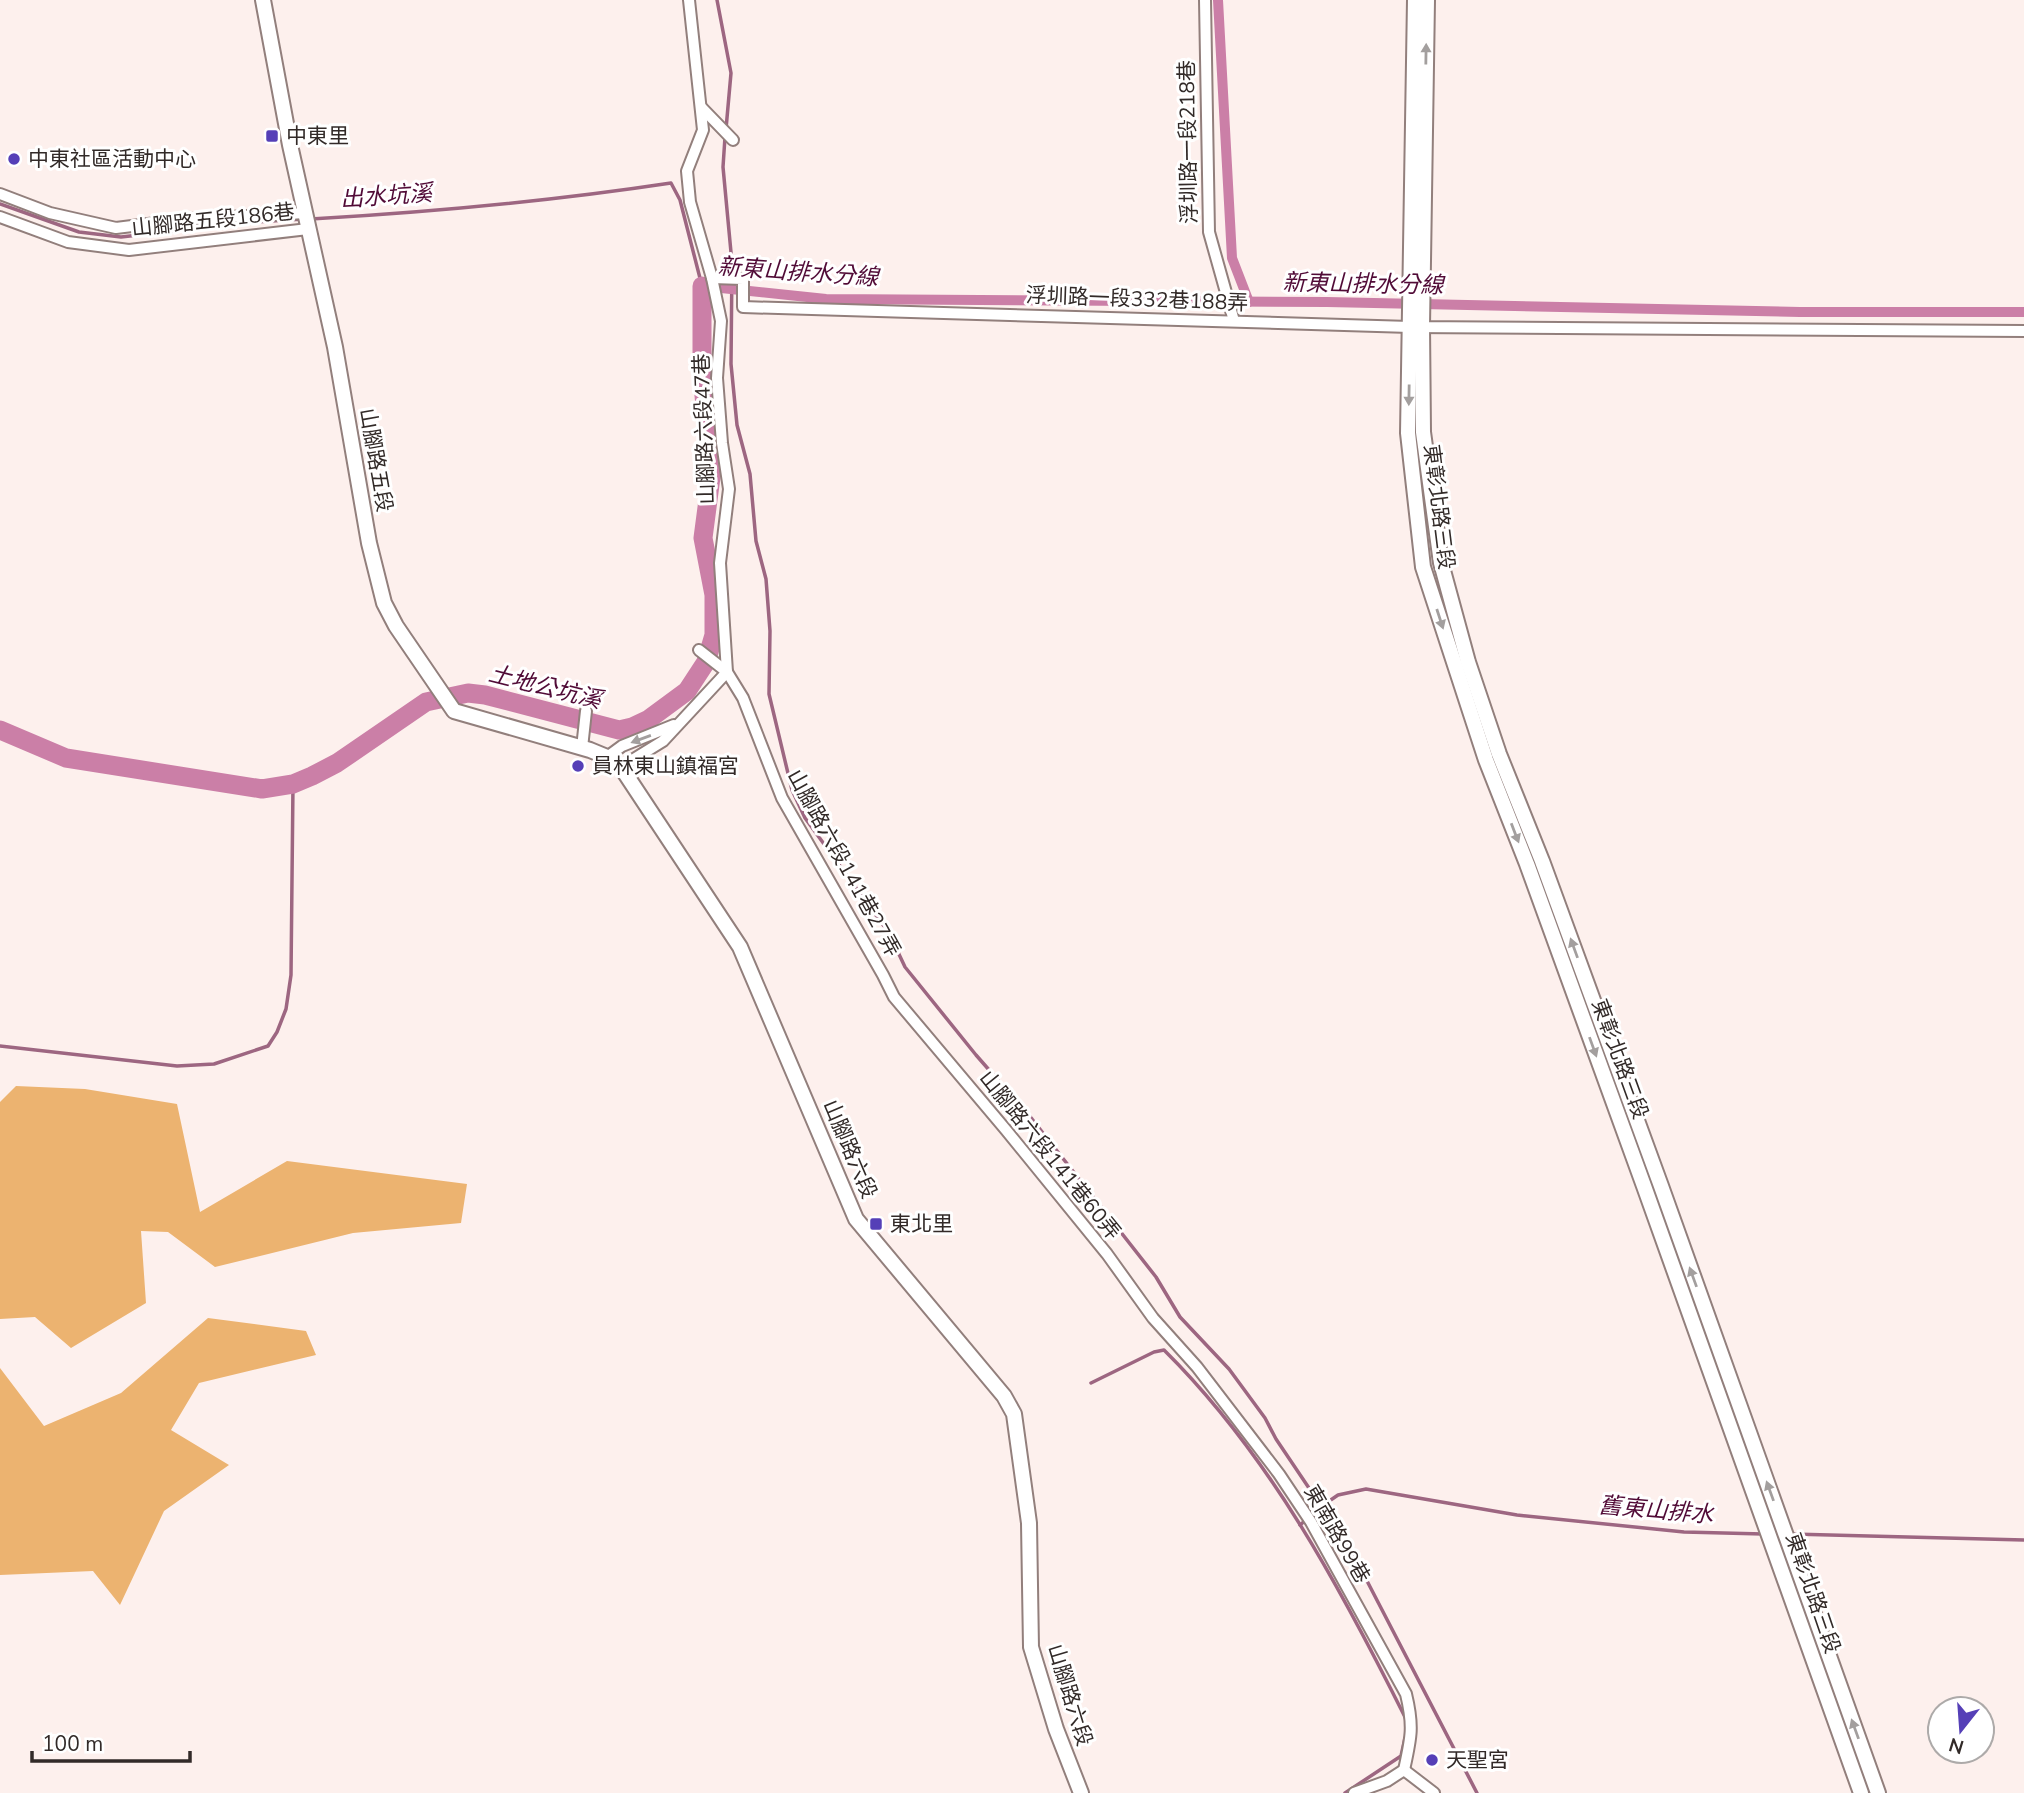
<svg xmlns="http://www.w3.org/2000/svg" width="2024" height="1793" viewBox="0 0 2024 1793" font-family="'Nunito Sans','Noto Sans TC',sans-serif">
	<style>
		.forest { fill: #ecb370 }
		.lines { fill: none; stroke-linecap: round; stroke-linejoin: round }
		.stream { stroke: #9d6681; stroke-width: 3.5 }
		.canal { stroke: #cb7fa7; stroke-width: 10 }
		.river { stroke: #cb7fa7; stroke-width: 19 }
		.street-casing { stroke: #927f7c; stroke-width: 14 }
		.secondary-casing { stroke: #927f7c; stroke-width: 18 }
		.street { stroke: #fff; stroke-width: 10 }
		.secondary { stroke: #fff; stroke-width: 14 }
		.oneway { fill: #a39f9e }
		.poi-dot { fill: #553fb7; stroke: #fff; stroke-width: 2.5 }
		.labels { text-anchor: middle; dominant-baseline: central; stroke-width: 6; stroke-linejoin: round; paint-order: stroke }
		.poi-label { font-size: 21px; fill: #322a28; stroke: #fff; text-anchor: start }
		.street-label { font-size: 21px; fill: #322a28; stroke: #fff }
		.water-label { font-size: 23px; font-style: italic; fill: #510b37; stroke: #fff }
	</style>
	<rect width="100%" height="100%" fill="#fdf0ed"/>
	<g class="forest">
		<polygon points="16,1086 85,1089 177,1104 200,1212 287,1161 467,1184 461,1223 353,1233 215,1267 168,1232 141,1231 146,1303 71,1348 35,1317 0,1319 0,1102"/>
		<polygon points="208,1318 306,1331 316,1355 199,1383 171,1430 229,1465 164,1511 120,1605 93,1571 0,1575 0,1368 44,1426 121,1393"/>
	</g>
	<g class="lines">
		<g class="stream">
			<polyline points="717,0 731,73 726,129"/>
			<polyline points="725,137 723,167 732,263 731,364 737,425 750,474 756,541 766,579 770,631 769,694 792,790 805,818 889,933 905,967 976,1055 1032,1119 1156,1277 1180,1317 1229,1369 1265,1418 1276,1439 1352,1552 1477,1793"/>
			<polyline points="0,204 79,232 121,237 255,222 304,219"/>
			<path d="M311,219C432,212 552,201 671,183L680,200L702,286"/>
			<polyline points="0,1046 177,1066 214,1064 268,1046 277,1032 286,1009 291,975 293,784"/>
			<path d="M1091,1383L1154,1352L1164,1350C1270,1455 1341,1589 1407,1721"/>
			<polyline points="1300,1525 1322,1506 1338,1495 1366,1489 1517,1515 1684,1532 1763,1534"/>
			<polyline points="1791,1534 2024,1540"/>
			<polyline points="1345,1793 1401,1756 1405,1738"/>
		</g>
		<g class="canal">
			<polyline points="1218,0 1232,258 1249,302"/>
			<polyline points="702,286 826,299 1327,302 1800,312 2024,312"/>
		</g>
		<polyline class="river" points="0,730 66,758 262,789 293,784 312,776 337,763 426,702 468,693 485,695 619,730 632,727 649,719 687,691 706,662 714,635 714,595 703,538 711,477 702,372 702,286"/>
		<g class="street-casing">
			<g id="street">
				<polyline points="1205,0 1209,232 1234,321"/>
				<polyline points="701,107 733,140"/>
				<polyline points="0,194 50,213 116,228 188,219 306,213"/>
				<polyline points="0,217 68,242 129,250 308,229"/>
				<polyline points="712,278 743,279 743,307 1410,327 2024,331"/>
				<path d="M699,650L727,672L743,698L782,798L883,975L894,997L1006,1130L1107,1254L1153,1318L1197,1367L1279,1474L1311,1522L1406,1694C1414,1727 1411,1738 1404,1770"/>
				<polyline points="582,748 586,711"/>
				<polyline points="607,757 622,746 674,725"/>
				<polyline points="621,767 663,741 727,672 720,563 729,489 722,443 717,378 721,321 712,278 690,202 687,171 703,130 689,0"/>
				<polyline points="1404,1770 1434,1793"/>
				<polyline points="1354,1793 1387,1781 1404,1770"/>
			</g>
		</g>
		<g class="secondary-casing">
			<g id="secondary">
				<polyline points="263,0 290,145 335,347 369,543 384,603 396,626 454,711 590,750 607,757 621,767 740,947 856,1219 1004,1396 1014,1414 1029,1523 1031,1647 1056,1729 1081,1793"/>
				<polyline points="1415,0 1408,433 1423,567 1486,760 1527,864 1644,1186 1861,1793"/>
				<polyline points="1427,0 1422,326 1423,432 1441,563 1468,662 1499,754 1542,861 1661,1186 1878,1793"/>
			</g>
		</g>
		<use href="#street" class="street"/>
		<use href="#secondary" class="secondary"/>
	</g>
	<defs><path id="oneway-solid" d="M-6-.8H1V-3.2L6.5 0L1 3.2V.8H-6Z" transform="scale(1.75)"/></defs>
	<g class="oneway">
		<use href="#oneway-solid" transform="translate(1426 54) rotate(-89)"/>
		<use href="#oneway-solid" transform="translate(1409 395) rotate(91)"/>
		<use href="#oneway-solid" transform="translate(1440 619) rotate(72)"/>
		<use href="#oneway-solid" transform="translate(641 739) rotate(160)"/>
		<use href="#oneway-solid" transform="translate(1515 833) rotate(69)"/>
		<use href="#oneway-solid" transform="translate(1574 948) rotate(-110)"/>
		<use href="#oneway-solid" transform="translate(1593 1047) rotate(70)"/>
		<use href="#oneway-solid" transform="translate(1693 1277) rotate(-110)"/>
		<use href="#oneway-solid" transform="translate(1770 1491) rotate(-110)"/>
		<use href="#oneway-solid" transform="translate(1855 1729) rotate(-110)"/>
	</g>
	<g class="poi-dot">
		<rect x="265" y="129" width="14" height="14" rx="3.5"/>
		<circle cx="14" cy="159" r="7"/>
		<circle cx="578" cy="766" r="7"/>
		<rect x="869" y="1217" width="14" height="14" rx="3.5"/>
		<circle cx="1432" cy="1760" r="7"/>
	</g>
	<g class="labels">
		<g class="poi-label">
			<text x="286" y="136">中東里</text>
			<text x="28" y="159">中東社區活動中心</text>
			<text x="592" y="766">員林東山鎮福宮</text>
			<text x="890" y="1224">東北里</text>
			<text x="1446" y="1760">天聖宮</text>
		</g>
		<g class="street-label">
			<text transform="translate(1188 142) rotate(-91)">浮圳路一段218巷</text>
			<text transform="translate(213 220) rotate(-6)">山腳路五段186巷</text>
			<text transform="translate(1137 299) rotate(2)">浮圳路一段332巷188弄</text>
			<text transform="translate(704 429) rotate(-92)">山腳路六段47巷</text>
			<text transform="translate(376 460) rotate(80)">山腳路五段</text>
			<text transform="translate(1439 507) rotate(83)">東彰北路三段</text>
			<text transform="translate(844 863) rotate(61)">山腳路六段141巷27弄</text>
			<text transform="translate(1620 1059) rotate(70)">東彰北路三段</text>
			<text transform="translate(850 1149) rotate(67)">山腳路六段</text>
			<text transform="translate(1050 1155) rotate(51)">山腳路六段141巷60弄</text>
			<text transform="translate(1337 1534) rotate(60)">東南路99巷</text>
			<text transform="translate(1813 1593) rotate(71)">東彰北路三段</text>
			<text transform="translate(1070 1695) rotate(73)">山腳路六段</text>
		</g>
		<g class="water-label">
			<text transform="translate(386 196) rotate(-4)">出水坑溪</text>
			<text transform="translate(798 272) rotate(4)">新東山排水分線</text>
			<text transform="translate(1363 284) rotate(1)">新東山排水分線</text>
			<text transform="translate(545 687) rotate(14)">土地公坑溪</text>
			<text transform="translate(1656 1510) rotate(5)">舊東山排水</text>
		</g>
	</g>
	<g transform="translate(1961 1730) rotate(197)"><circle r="33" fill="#ffffff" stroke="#adaaa9" stroke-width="2"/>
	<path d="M0-5L12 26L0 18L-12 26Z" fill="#553fb7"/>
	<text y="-10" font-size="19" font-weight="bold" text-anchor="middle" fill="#322a28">N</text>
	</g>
	<path d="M32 1751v10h158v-10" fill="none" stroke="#322a28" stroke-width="3.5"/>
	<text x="42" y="1751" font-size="21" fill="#322a28" stroke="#ffffff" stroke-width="5" paint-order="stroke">100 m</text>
</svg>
